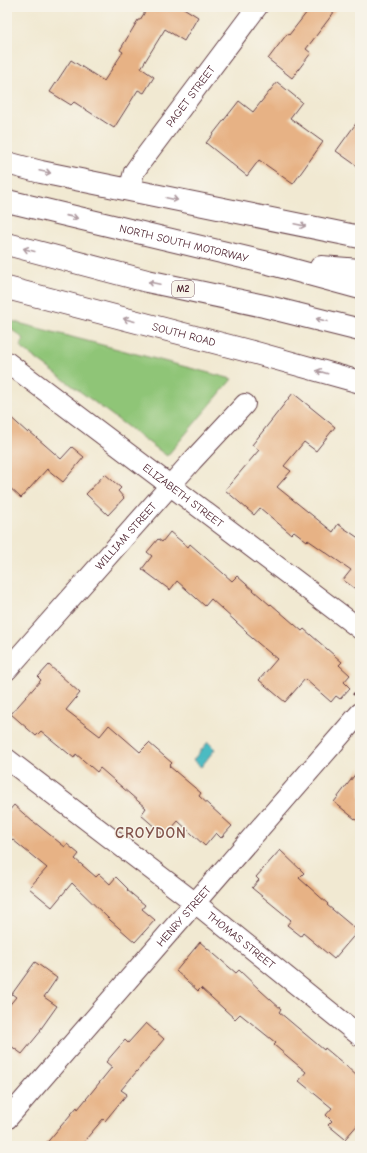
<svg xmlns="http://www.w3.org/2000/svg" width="367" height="1153" viewBox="0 0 367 1153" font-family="'Comic Neue',sans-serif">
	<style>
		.green { fill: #8fc577; stroke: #6c7251 }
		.water { fill: #4cbbc2; stroke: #4b6d76 }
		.building { fill: #e7b285 }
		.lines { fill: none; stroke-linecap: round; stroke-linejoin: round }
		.minor-casing { stroke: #633d44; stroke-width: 22 }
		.major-casing { stroke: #633d44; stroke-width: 24 }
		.highway-casing { stroke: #633d44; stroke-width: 24 }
		.path { stroke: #633d44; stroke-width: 2.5; stroke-dasharray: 3 3; stroke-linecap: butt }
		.minor { stroke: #fff; stroke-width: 20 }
		.major { stroke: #fff; stroke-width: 22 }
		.highway { stroke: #fff; stroke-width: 22 }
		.oneway { stroke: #ae9aa0 }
		.labels { text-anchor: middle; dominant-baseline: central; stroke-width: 3; stroke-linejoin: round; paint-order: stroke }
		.shield { fill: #f7f3e8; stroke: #7e5f64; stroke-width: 1 }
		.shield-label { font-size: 10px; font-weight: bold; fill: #4a1f2b }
		.street-label { font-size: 11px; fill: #4a1f2b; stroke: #f7f3e8 }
		.district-label { font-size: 15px; font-weight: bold; letter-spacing: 1px; fill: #81524a; stroke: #f7f3e8 }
	</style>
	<rect width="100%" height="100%" fill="#f7f3e8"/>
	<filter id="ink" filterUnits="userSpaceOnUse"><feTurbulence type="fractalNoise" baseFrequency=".025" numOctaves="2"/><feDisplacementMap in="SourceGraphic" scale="8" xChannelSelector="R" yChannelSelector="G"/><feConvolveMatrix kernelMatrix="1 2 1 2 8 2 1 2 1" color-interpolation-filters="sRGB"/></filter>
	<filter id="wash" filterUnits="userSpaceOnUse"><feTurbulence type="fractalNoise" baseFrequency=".012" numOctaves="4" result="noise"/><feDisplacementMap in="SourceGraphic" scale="16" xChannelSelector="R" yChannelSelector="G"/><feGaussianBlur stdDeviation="0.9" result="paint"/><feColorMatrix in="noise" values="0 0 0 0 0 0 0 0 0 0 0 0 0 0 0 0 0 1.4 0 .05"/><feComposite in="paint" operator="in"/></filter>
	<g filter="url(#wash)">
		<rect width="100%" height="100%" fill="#f1e9d2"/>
		<polygon class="green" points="7,320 232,379 167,456 20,347 24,339 11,329 7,332"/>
		<polygon class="water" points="208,742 215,749 201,767 193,760"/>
		<g id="blocks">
			<g class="building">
				<polygon points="148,7 182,7 198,17 184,41 165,29 141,68 154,77 144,93 138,90 114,128 74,102 71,105 50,92 71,60 104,81 123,52 120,50 138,20 140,20"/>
				<polygon points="311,7 338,7 306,49 311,53 292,78 268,59 287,34 289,35"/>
				<polygon points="277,82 302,102 290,118 323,142 293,184 259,160 247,176 206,143 239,101 253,112"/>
				<polygon points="360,118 360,168 336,151"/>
				<polygon points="293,393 335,427 316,451 304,442 284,466 291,471 277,487 333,532 338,524 360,539 360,592 343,580 351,570 308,540 307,541 294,531 291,534 260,508 254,515 225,490 259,450 252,445"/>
				<polygon points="7,414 28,433 29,431 61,459 72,447 84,457 63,482 47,469 21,498 7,485"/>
				<polygon points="105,474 121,488 118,491 124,498 108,515 86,494"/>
				<polygon points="170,532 188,547 190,544 232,581 237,576 270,605 271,604 302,631 304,629 342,662 339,665 350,675 344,682 350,688 340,699 336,696 331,702 305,679 285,702 259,680 277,659 246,633 247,632 211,599 205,606 177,581 170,590 142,569 152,556 147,552 158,539 162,542"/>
				<polygon points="49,665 80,693 66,710 100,736 109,725 140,752 149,743 172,763 169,766 201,793 199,796 232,826 221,838 216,833 205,846 178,821 165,836 141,815 146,808 100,768 97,772 76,754 74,758 41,731 36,736 11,714 41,680 38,677"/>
				<polygon points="360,768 360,823 334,802"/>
				<polygon points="14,805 33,822 34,822 65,847 67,844 79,854 75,859 96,877 99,874 110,884 116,877 128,889 127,890 145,905 142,909 155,920 135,942 110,920 72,883 52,907 29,888 47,868 7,835 7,813"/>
				<polygon points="280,850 304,873 299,878 328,904 327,905 358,931 334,959 303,933 301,936 287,925 291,920 252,888 259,880 256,877"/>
				<polygon points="200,942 236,973 239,970 261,991 281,1009 279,1012 324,1050 325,1048 344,1064 360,1079 360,1122 345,1139 328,1125 332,1121 326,1115 332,1108 299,1081 306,1072 274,1045 276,1043 240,1014 235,1019 201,988 198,991 176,971"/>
				<polygon points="35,962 57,978 44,997 57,1006 40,1030 41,1031 22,1054 7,1043 7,1008 16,997 12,994"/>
				<polygon points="146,1023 164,1039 121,1090 127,1094 105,1121 103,1119 80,1146 44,1146 77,1107 78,1109 112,1067 106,1062 125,1040 128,1043"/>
			</g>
		</g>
	</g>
	<g filter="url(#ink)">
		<use href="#blocks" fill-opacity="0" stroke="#633d44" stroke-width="1"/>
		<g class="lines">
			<g class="minor-casing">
				<g id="minor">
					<path id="s1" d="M129,190L134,172L141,162L257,7"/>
					<path id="s2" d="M7,362L360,629"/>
					<path id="s3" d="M7,670L192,461L245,404"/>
					<path id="s4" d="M7,759L194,902L360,1036"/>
					<path id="s5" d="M7,1119L360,713"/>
				</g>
			</g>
			<g class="major-casing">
				<g id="major">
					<polyline points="7,163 41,172 360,237"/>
					<path id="s6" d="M7,288L256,353L360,382"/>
				</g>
			</g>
			<g class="highway-casing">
				<g id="highway">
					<path id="s7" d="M7,201L268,263L360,288"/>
					<polyline points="7,244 147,281 264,306 360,330"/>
					<polyline points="321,267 360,270"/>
				</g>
			</g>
			<polyline class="path" points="353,695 360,687"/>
			<use href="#minor" class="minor"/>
			<use href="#major" class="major"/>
			<use href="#highway" class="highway"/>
		</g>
		<defs><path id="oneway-shaft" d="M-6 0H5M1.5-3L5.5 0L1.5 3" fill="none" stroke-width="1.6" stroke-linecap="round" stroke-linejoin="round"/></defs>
		<g class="oneway">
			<use href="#oneway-shaft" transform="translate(45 172) rotate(12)"/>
			<use href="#oneway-shaft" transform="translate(172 199) rotate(12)"/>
			<use href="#oneway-shaft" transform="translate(72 217) rotate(13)"/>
			<use href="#oneway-shaft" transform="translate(300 225) rotate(12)"/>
			<use href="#oneway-shaft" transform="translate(29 250) rotate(-165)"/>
			<use href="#oneway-shaft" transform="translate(154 283) rotate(-168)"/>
			<use href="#oneway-shaft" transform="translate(129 320) rotate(-165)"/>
			<use href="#oneway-shaft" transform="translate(322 320) rotate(-166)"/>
			<use href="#oneway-shaft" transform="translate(322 372) rotate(-164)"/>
		</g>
	</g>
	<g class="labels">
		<rect class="shield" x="172" y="281" width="22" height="16" rx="3"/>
		<g class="shield-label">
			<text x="183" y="289">M2</text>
		</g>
		<g class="street-label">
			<text stroke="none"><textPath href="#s1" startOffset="113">PAGET STREET</textPath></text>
			<text stroke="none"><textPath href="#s7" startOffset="182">NORTH SOUTH MOTORWAY</textPath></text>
			<text stroke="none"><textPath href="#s6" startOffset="183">SOUTH ROAD</textPath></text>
			<text stroke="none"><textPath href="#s2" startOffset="221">ELIZABETH STREET</textPath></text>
			<text stroke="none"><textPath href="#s3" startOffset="179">WILLIAM STREET</textPath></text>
			<text stroke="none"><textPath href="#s5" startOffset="269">HENRY STREET</textPath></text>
			<text stroke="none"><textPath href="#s4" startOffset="296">THOMAS STREET</textPath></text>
		</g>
		<g class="district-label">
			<text x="151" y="833">CROYDON</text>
		</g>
	</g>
	<rect width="367" height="1153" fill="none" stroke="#f7f3e8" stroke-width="24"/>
</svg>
